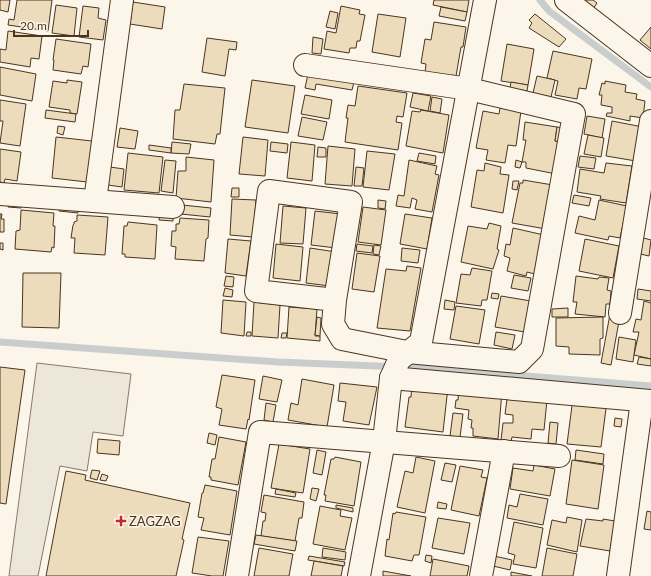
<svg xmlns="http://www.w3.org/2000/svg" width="651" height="576" viewBox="0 0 651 576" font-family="Lato,sans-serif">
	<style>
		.parking { fill: #ede7d9; stroke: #887966 }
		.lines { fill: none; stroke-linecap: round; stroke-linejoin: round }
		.stream { stroke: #c9cecd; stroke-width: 7 }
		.building { fill: #ecdcbc; stroke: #4a3520 }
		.street-casing { stroke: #4a3520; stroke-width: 24 }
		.street { stroke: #fbf6e9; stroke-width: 22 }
		.poi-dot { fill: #c62828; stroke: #fbf6e9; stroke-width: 1.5 }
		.labels { text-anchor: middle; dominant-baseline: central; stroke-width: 3; stroke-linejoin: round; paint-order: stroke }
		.poi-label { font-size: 13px; fill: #4a3520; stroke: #fbf6e9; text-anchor: start }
	</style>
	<rect width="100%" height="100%" fill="#fbf6e9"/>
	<polygon class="parking" points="37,363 131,374 123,436 93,432 87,471 60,466 38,576 9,576"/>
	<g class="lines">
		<g class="stream">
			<polyline points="540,0 549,11 651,87"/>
			<polyline points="0,342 278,362 427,368 651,386"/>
		</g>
	</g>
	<g class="building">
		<polygon points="0,0 10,0 8,12 0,10"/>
		<polygon points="17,0 52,0 48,31 8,25 9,19 14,20"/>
		<polygon points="434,0 469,0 467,12 433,5"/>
		<polygon points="580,0 593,0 597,3 593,9"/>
		<polygon points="133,2 165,7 162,29 130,24"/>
		<polygon points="56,5 77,8 74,36 52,33"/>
		<polygon points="83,6 99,8 98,18 106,20 103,40 79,37"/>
		<polygon points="341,6 360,10 359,14 365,15 360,41 357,41 356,48 350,48 349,53 324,49 327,31 336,33"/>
		<polygon points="441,7 467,12 465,21 439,16"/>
		<polygon points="330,11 338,13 335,29 326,27"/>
		<polygon points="378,14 406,18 400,57 372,52"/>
		<polygon points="535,14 566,39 559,47 529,28 532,23 529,20"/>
		<polygon points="434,22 466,27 463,47 461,47 456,76 452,75 451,77 425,73 426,64 421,63 425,39 431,40"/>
		<polygon points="651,27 651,49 640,40"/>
		<polygon points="8,31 42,36 39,59 31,58 30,67 0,62 0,49 6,50"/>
		<polygon points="313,37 323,39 321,54 312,53"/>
		<polygon points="207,38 237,42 236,50 229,49 225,76 202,72"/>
		<polygon points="56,39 91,44 88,67 83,66 81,74 53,70 54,60 53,60"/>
		<polygon points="507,44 534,49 528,85 501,81"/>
		<polygon points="553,51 592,59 586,89 579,88 577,99 555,95 558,81 547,78"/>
		<polygon points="0,67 36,74 32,101 0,95"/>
		<polygon points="308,74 354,82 352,90 316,84 315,90 305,88"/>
		<polygon points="537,76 555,80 551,97 533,93"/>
		<polygon points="67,80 82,82 77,114 70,113 70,110 49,107 53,81 67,83"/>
		<polygon points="252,80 295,86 288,133 245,127"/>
		<polygon points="605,81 626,85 625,92 637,94 636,99 645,101 643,118 630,116 630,121 606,116 607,113 612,113 612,107 601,105 602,95 599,95 602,83 605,84"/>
		<polygon points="511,82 528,85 527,91 510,88"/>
		<polygon points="184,84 225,88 220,134 217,134 215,144 173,139 175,110 180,110"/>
		<polygon points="358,86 407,93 403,117 397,116 396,122 402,123 398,150 345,142 348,118 346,118 348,105 355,106"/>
		<polygon points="413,93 431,96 428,111 410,107"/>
		<polygon points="305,95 332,100 329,119 301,114"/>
		<polygon points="432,97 442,99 440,113 430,111"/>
		<polygon points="0,100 26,104 20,146 0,143 3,121 0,121"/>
		<polygon points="500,108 521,111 516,146 508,145 505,163 486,160 488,150 476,148 483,111 499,114"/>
		<polygon points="46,110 76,114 75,122 45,118"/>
		<polygon points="421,110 449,115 443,153 406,146 412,111 420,112"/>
		<polygon points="587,116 605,119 602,138 584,134"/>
		<polygon points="302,117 327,122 323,140 298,136"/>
		<polygon points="612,121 643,127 636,161 606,156"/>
		<polygon points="525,122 557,127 555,141 561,142 556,174 526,168 526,162 522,162 526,140 523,140"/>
		<polygon points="58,126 65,127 63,135 57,133"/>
		<polygon points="557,127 563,128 561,142 555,141"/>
		<polygon points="120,128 138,131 135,149 117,147"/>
		<polygon points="588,135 604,138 601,157 584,154"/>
		<polygon points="56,137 92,141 87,182 52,178"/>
		<polygon points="243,137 268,140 265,176 239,174"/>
		<polygon points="172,142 191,144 189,154 171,153"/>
		<polygon points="271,142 288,144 287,153 270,151"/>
		<polygon points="291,142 315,145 312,181 287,178"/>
		<polygon points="149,145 171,148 171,153 149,150"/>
		<polygon points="328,146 355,149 352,186 325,184"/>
		<polygon points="318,147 326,148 326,157 317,157"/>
		<polygon points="0,149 21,152 17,181 5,179 4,183 0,182"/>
		<polygon points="367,151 395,154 389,190 363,187"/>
		<polygon points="128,153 163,157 159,193 124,190"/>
		<polygon points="419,153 436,156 435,164 417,161"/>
		<polygon points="580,156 596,158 594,169 578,167"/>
		<polygon points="186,157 214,160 211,202 176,198 178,171 186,171"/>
		<polygon points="165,160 176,161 173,193 161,191"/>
		<polygon points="409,160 437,166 435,174 439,175 432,212 415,209 417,200 412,198 410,208 396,206 398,195 404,196"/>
		<polygon points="516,160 522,162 520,168 515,167"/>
		<polygon points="485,163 501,167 500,174 509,175 503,213 471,207 477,170 484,171"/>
		<polygon points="606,163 632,166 626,203 600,199 601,196 577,192 580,169 604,173"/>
		<polygon points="110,167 124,169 122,187 108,185"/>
		<polygon points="356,167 364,168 362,186 354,186"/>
		<polygon points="523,180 553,185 546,229 512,223 520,183 523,183"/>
		<polygon points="513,181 519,181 517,190 512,189"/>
		<polygon points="232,188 239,188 239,197 231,197"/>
		<polygon points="574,195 591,198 589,206 572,203"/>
		<polygon points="232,199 256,200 253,237 230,235"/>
		<polygon points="378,200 386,201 385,209 378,208"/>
		<polygon points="599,200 627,206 620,238 609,236 608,240 575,233 579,216 595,220"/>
		<polygon points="8,201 21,201 21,208 8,207"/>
		<polygon points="59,204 79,206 78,213 59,211"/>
		<polygon points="182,205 211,208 210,217 181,214"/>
		<polygon points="283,206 306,208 303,244 280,243"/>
		<polygon points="363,207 386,210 381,245 358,242"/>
		<polygon points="21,210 54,213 53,226 55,226 54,248 52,247 51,252 15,249 16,231 20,230"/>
		<polygon points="315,211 341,214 336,248 311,245"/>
		<polygon points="0,214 2,214 1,219 4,219 4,232 0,232"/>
		<polygon points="160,214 173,214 173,221 159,220"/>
		<polygon points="405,214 432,218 427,249 400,244"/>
		<polygon points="77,215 108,217 105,255 74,253 75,238 71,238 73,225 74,224 74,222 77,221"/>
		<polygon points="180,218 209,220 208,238 206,239 204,261 175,259 176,247 171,246 172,231 176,231 176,224 179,224"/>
		<polygon points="128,222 157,225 155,259 125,257 125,254 122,254 124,226 127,226"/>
		<polygon points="489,223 501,226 497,249 499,250 493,269 461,262 468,226 487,229"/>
		<polygon points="513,228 544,235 535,274 527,272 526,276 507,271 510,258 504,256 506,244 510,245"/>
		<polygon points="640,237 651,240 649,256 636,253"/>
		<polygon points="228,239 251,241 246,276 225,273"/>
		<polygon points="585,239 619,246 613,278 579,271"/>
		<polygon points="0,243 3,243 3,250 0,249"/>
		<polygon points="276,244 303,247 300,281 273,278"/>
		<polygon points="357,244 373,246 372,253 356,251"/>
		<polygon points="374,245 381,246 379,255 373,254"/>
		<polygon points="310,248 336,252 330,286 306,283"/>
		<polygon points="402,248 420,250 418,263 401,261"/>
		<polygon points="357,253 380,256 374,292 352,289"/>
		<polygon points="407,266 421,268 410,331 377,328 386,269 406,271"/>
		<polygon points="472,268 492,271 487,300 482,300 481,306 456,303 461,274 470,275"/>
		<polygon points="23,273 61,273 59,328 22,327"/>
		<polygon points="514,275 531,278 528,291 511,288"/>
		<polygon points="226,276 234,277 233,287 224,286"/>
		<polygon points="576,276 598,279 599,277 609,278 607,290 611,291 610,304 606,304 605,317 575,314 577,302 573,302"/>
		<polygon points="225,288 233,290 232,297 223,296"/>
		<polygon points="638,289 651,291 651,301 637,299"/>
		<polygon points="492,293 499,294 498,299 491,298"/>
		<polygon points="501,296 531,301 525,332 495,327"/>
		<polygon points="223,300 246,302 244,336 221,333"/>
		<polygon points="445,300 455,302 454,310 444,309"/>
		<polygon points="644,301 651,303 651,359 634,355 639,332 633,332 636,319 641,320"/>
		<polygon points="254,302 280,305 278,338 252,336"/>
		<polygon points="456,306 485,310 479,344 450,339"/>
		<polygon points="289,307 317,309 315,336 320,336 320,341 287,338"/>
		<polygon points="568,308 568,317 552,317 552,309"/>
		<polygon points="610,314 620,316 611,365 601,363"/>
		<polygon points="317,317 321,318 320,336 315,335"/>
		<polygon points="603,317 603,338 600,339 600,355 569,354 569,347 556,346 556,318"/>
		<polygon points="247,332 251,332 251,336 246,336"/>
		<polygon points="496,332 515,335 512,349 494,345"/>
		<polygon points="282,333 287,333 286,338 281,338"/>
		<polygon points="619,337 636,340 633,362 616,359"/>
		<polygon points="639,357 651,359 651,366 637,364"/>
		<polygon points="0,367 25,370 6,504 0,503"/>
		<polygon points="222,375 255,380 249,420 248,419 246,429 219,425 222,409 216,407"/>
		<polygon points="263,376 282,380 277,402 259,399"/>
		<polygon points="302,379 334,385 327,427 288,420 291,403 298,405"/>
		<polygon points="340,383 377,387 369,425 343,421 346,402 338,401"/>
		<polygon points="412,383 448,387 443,432 405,427 409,397 411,397"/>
		<polygon points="459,388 502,391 498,439 473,436 473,428 471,428 472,420 468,419 469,410 455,408 456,400 458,400"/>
		<polygon points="508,392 547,400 544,430 532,429 531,439 512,437 511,442 501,440 503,423 513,423 513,415 505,414"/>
		<polygon points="573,398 607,401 601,447 567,444"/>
		<polygon points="266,403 276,405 273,422 264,420"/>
		<polygon points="453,413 463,414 460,437 450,436"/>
		<polygon points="615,418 622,419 621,427 614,426"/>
		<polygon points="550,422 558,423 556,444 548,443"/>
		<polygon points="209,433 217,435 215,445 207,443"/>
		<polygon points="219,437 246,442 238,485 211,480 211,477 209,477 212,459 215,459"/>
		<polygon points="98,439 120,441 119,455 97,453"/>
		<polygon points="279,444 310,449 303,493 271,488"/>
		<polygon points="317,450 326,452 322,475 313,473"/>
		<polygon points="576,450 604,454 603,464 575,460"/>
		<polygon points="335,457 361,462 354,506 325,501 326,495 324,495 331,459 334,459"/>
		<polygon points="416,457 435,461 425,513 397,507 405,471 413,473"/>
		<polygon points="572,460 604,465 598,509 566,504"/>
		<polygon points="445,463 456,465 452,482 441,480"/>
		<polygon points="534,465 555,469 550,496 510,489 513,468 533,471"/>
		<polygon points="460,466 483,470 481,477 487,478 479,516 451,510"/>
		<polygon points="92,470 100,471 97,480 90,478"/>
		<polygon points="66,471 86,475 85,480 190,503 182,539 184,540 176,576 46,576"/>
		<polygon points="102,474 108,476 106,481 100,480"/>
		<polygon points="205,485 237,491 230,535 201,530 204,518 198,517 202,493 203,493"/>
		<polygon points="312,488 319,489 316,501 310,499"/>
		<polygon points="276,489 296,493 295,497 275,494"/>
		<polygon points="520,494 548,499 543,525 507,518 509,505 517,507"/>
		<polygon points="264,495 304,502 302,518 299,518 295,541 261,536 263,521 265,521 266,513 261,512"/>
		<polygon points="438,502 447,504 446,509 437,508"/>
		<polygon points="336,505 353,508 353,512 336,508"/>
		<polygon points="320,506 341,510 340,516 352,518 345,550 313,544"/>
		<polygon points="647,511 651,512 651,530 644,529"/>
		<polygon points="396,512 426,517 419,555 414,555 412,561 385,556 387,539 389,540 393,513 395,514"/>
		<polygon points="567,517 582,520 577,552 547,545 552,520 566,523"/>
		<polygon points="438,518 470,523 464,554 432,548"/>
		<polygon points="586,519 603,521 603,519 615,521 610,551 580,546"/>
		<polygon points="514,522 543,528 536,568 513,564 515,555 508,553"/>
		<polygon points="256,535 297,541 295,551 254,544"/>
		<polygon points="198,537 229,541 223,576 212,576 192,573"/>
		<polygon points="259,548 293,554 289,576 254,576"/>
		<polygon points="323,548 346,552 345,560 322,557"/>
		<polygon points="547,548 577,554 573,576 542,576"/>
		<polygon points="426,555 432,556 431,563 425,561"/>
		<polygon points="309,556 345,562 344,566 308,560"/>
		<polygon points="494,556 512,560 510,570 493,566"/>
		<polygon points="433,559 469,566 467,576 430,576"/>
		<polygon points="314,561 343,566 341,576 311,576"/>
		<polygon points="383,571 411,576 383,576"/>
		<polygon points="511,572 532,576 511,576"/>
	</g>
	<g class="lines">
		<g class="street-casing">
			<g id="street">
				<polyline points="566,0 651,66"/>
				<polyline points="305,65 469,89 574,114 532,349 519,362 407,352 342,339 333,324 335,300 351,202 269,191 256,291 335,300"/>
				<polyline points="0,194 173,207"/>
				<polyline points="95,201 122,0"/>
				<polyline points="620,313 651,121"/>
				<polyline points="391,378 651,401"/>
				<polyline points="237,576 260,432 559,456"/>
				<polyline points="359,576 384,441 391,378 399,360 421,342 485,0"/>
				<polyline points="481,576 504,451"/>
				<polyline points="618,576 642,401"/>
			</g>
		</g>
		<use href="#street" class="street"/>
	</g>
	<path class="poi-dot" d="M119 515h4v4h4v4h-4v4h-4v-4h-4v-4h4z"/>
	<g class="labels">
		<g class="poi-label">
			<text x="129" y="521">ZAGZAG</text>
		</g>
	</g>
	<path d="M14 30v6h74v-6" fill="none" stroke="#4a3520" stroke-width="2"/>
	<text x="20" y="30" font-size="12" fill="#4a3520" stroke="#fbf6e9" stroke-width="3" paint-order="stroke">20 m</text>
</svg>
